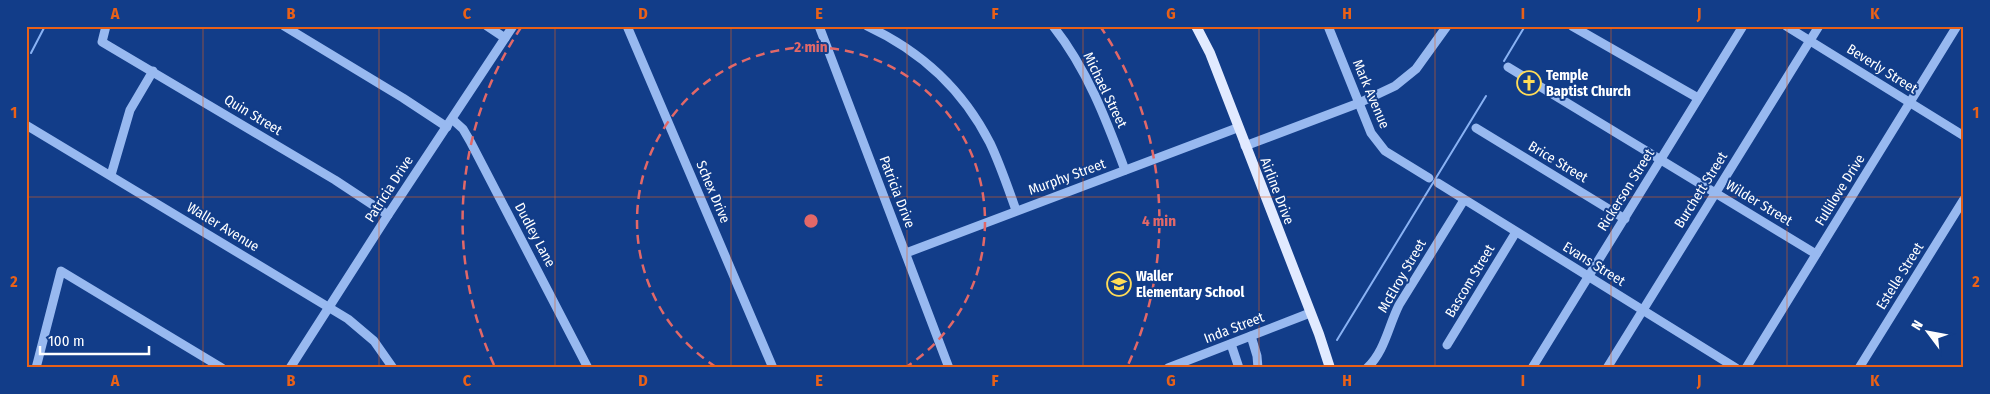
<svg xmlns="http://www.w3.org/2000/svg" width="1990" height="394" viewBox="0 0 1990 394" font-family="'Fira Sans Condensed',sans-serif">
	<style>
		.lines { fill: none; stroke-linecap: round; stroke-linejoin: round }
		.stream { stroke: #89b2f4; stroke-width: 2 }
		.minor { stroke: #98b9f0; stroke-width: 9 }
		.major { stroke: #e1eaff; stroke-width: 10 }
		.grid { fill: none; stroke: #e96118; stroke-width: 1; stroke-opacity: 0.55 }
		.ring { fill: none; stroke: #e26868; stroke-width: 2.5; stroke-dasharray: 9 6 }
		.labels { text-anchor: middle; dominant-baseline: central; stroke-width: 4; stroke-linejoin: round; paint-order: stroke }
		.street-label { font-size: 14px; fill: #fff; stroke: #123d89 }
		.poi-label { font-size: 14px; font-weight: bold; fill: #fff; stroke: #123d89; text-anchor: start }
		.centre { fill: #e26868; stroke: #123d89; stroke-width: 2.5 }
		.ring-label { font-size: 15px; text-anchor: middle; font-weight: bold; fill: #e26868; stroke: #123d89; stroke-width: 4; stroke-linejoin: round; paint-order: stroke }
		.neatline { fill: none; stroke: #e96118; stroke-width: 2 }
		.grid-label { font-size: 16px; text-anchor: middle; font-weight: bold; fill: #e96118 }
	</style>
	<rect width="100%" height="100%" fill="#123d89"/>
	<g class="lines">
		<g class="stream">
			<polyline points="31,53 45,26"/>
			<polyline points="1504,61 1525,26"/>
			<polyline points="1337,340 1486,96"/>
		</g>
		<g class="minor">
			<polyline points="106,26 102,42 335,180 388,215"/>
			<polyline points="284,26 403,98 447,127"/>
			<polyline points="487,26 505,38"/>
			<polyline points="627,26 773,368"/>
			<polyline points="819,26 949,368"/>
			<path d="M867,26C921,51 963,90 990,143C1000,164 1008,188 1016,210"/>
			<path d="M1053,26C1087,69 1106,119 1125,170"/>
			<polyline points="1328,26 1371,133 1385,151 1429,178"/>
			<polyline points="1572,26 1698,98"/>
			<polyline points="1786,26 1964,136"/>
			<polyline points="1508,67 1816,254"/>
			<polyline points="452,119 463,129 470,141 588,368"/>
			<polyline points="26,125 348,319 374,341 393,368"/>
			<polyline points="1476,128 1625,219"/>
			<polyline points="1245,146 1359,103 1395,86 1416,69 1447,26"/>
			<polyline points="111,175 130,110 153,71"/>
			<polyline points="1438,183 1736,368"/>
			<polyline points="906,253 1237,128"/>
			<polyline points="1251,336 1257,356 1258,368"/>
			<polyline points="1231,344 1239,368"/>
			<polyline points="1447,345 1516,232"/>
			<polyline points="36,368 61,271 222,368"/>
			<polyline points="290,368 388,215 513,26"/>
			<polyline points="1168,368 1310,313"/>
			<path d="M1367,368C1385,351 1388,327 1399,305L1464,200"/>
			<polyline points="1532,368 1743,26"/>
			<polyline points="1607,368 1819,26"/>
			<polyline points="1746,368 1957,26"/>
			<polyline points="1859,368 1964,199"/>
		</g>
		<polyline class="major" points="1196,26 1210,53 1319,334 1330,368"/>
	</g>
	<path class="grid" d="M203,26V368M379,26V368M555,26V368M731,26V368M907,26V368M1083,26V368M1259,26V368M1435,26V368M1611,26V368M1787,26V368M26,197H1964"/>
	<g class="ring">
		<path d="M716 367A174 174 0 1 1 906 367"/>
		<path d="M494 365A348 348 0 0 1 522 26M1100 26A348 348 0 0 1 1128 365"/>
	</g>
	<defs>
		<g id="church-ring" transform="scale(1.25)"><circle r="9.5" fill="#123d89" stroke="#ffdc57" stroke-width="1.5"/><path d="M-1.2-6h2.4v3.5h3.3v2.4h-3.3V6h-2.4V-.1h-3.3v-2.4h3.3Z" fill="#ffdc57"/></g>
		<g id="school-ring" transform="scale(1.25)"><circle r="9.5" fill="#123d89" stroke="#ffdc57" stroke-width="1.5"/><path d="M0-5L7-2L0 1L-7-2ZM-4 1L0 2.5L4 1V4Q0 6-4 4Z" fill="#ffdc57"/></g>
	</defs>
	<g fill-rule="evenodd">
		<use href="#church-ring" x="1529" y="83"/>
		<use href="#school-ring" x="1119" y="284"/>
	</g>
	<g class="labels">
		<g class="street-label">
			<text transform="translate(1882 69) rotate(32)">Beverly Street</text>
			<text transform="translate(1105 90) rotate(64)">Michael Street</text>
			<text transform="translate(1371 94) rotate(67)">Mark Avenue</text>
			<text transform="translate(253 115) rotate(31)">Quin Street</text>
			<text transform="translate(1558 162) rotate(31)">Brice Street</text>
			<text transform="translate(1067 177) rotate(-20)">Murphy Street</text>
			<text transform="translate(389 189) rotate(-57)">Patricia Drive</text>
			<text transform="translate(1626 190) rotate(-58)">Rickerson Street</text>
			<text transform="translate(1701 190) rotate(-58)">Burchett Street</text>
			<text transform="translate(1840 190) rotate(-58)">Fullilove Drive</text>
			<text transform="translate(1277 191) rotate(69)">Airline Drive</text>
			<text transform="translate(713 192) rotate(67)">Schex Drive</text>
			<text transform="translate(897 192) rotate(69)">Patricia Drive</text>
			<text transform="translate(1759 203) rotate(31)">Wilder Street</text>
			<text transform="translate(223 227) rotate(31)">Waller Avenue</text>
			<text transform="translate(535 235) rotate(62)">Dudley Lane</text>
			<text transform="translate(1594 264) rotate(32)">Evans Street</text>
			<text transform="translate(1402 276) rotate(-60)">McElroy Street</text>
			<text transform="translate(1900 276) rotate(-58)">Estelle Street</text>
			<text transform="translate(1470 281) rotate(-59)">Bascom Street</text>
			<text transform="translate(1234 328) rotate(-21)">Inda Street</text>
		</g>
		<g class="poi-label">
			<text x="1546" y="75">Temple<tspan x="1546" dy="16">Baptist Church</tspan></text>
			<text x="1136" y="276">Waller<tspan x="1136" dy="16">Elementary School</tspan></text>
		</g>
	</g>
	<circle cx="811" cy="221" r="8" class="centre"/>
	<g class="ring-label">
		<text x="811" y="52">2 min</text>
		<text x="1159" y="226">4 min</text>
	</g>
	<rect width="1990" height="394" fill="none" stroke="#123d89" stroke-width="55"/>
	<g transform="translate(1928 332) rotate(302)" stroke="#123d89" stroke-width="4" paint-order="stroke">
	<path d="M0-4L9 19L0 12L-9 19Z" fill="#ffffff"/>
	<text y="-8" font-size="14" font-weight="bold" text-anchor="middle" fill="#ffffff">N</text>
	</g>
	<path d="M40 346v8h109v-8" fill="none" stroke="#ffffff" stroke-width="2.5"/>
	<text x="48" y="346" font-size="15" fill="#ffffff" stroke="#123d89" stroke-width="4" paint-order="stroke">100 m</text>
	<rect x="28" y="28" width="1934" height="338" class="neatline"/>
	<g class="grid-label">
		<text x="115" y="19">A</text>
		<text x="291" y="19">B</text>
		<text x="467" y="19">C</text>
		<text x="643" y="19">D</text>
		<text x="819" y="19">E</text>
		<text x="995" y="19">F</text>
		<text x="1171" y="19">G</text>
		<text x="1347" y="19">H</text>
		<text x="1523" y="19">I</text>
		<text x="1699" y="19">J</text>
		<text x="1875" y="19">K</text>
		<text x="14" y="118">1</text>
		<text x="1976" y="118">1</text>
		<text x="14" y="287">2</text>
		<text x="1976" y="287">2</text>
		<text x="115" y="386">A</text>
		<text x="291" y="386">B</text>
		<text x="467" y="386">C</text>
		<text x="643" y="386">D</text>
		<text x="819" y="386">E</text>
		<text x="995" y="386">F</text>
		<text x="1171" y="386">G</text>
		<text x="1347" y="386">H</text>
		<text x="1523" y="386">I</text>
		<text x="1699" y="386">J</text>
		<text x="1875" y="386">K</text>
	</g>
</svg>
